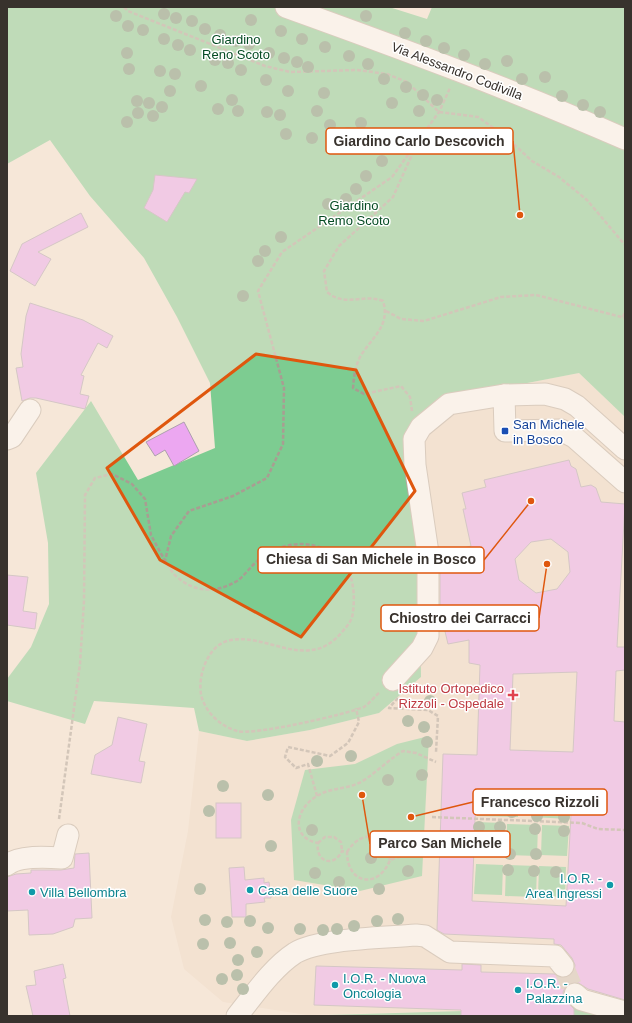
<svg xmlns="http://www.w3.org/2000/svg" width="632" height="1023" viewBox="0 0 632 1023" font-family="Helvetica,sans-serif">
	<style>
		.built { fill: #efdbc7 }
		.green { fill: #7dcc91 }
		.building { fill: #eca7f1; stroke: #ada0ae; fill-rule: evenodd }
		.lines { fill: none; stroke-linecap: round; stroke-linejoin: round }
		.minor-tunnel { stroke: #d0c3b6; stroke-width: 21; stroke-dasharray: 21 10; stroke-linecap: butt }
		.minor-casing { stroke: #b9ab9d; stroke-width: 23 }
		.path { stroke: #a99d92; stroke-width: 2.5; stroke-dasharray: 4 2; stroke-linecap: butt }
		.minor { stroke: #fff; stroke-width: 21 }
		.tree { fill: #719174 }
		.marked { fill: none; stroke: #df570e; stroke-width: 3; stroke-linejoin: round }
		.transit-dot { fill: #1a4fb4; stroke: #fff; stroke-width: 1.5 }
		.health-dot { fill: #e0444e; stroke: #fff; stroke-width: 1.5 }
		.culture-dot { fill: #0f9aa8; stroke: #fff; stroke-width: 1.5 }
		.labels { text-anchor: middle; dominant-baseline: central; stroke-width: 3; stroke-linejoin: round; paint-order: stroke }
		.park-label { font-size: 13px; fill: #054b23; stroke: #fff }
		.street-label { font-size: 13px; fill: #38322d; stroke: #fff }
		.transit-label { font-size: 13px; fill: #164399; stroke: #fff; text-anchor: start }
		.health-label { font-size: 13px; fill: #be3a42; stroke: #fff; text-anchor: end }
		.culture-label { font-size: 13px; fill: #0d838f; stroke: #fff; text-anchor: start }
		.leader { fill: none; stroke: #df570e; stroke-width: 1.5 }
		.callout-dot { fill: #df570e; stroke: #fff; stroke-width: 1.5 }
		.callout { fill: #fff; stroke: #df570e; stroke-width: 1.5 }
		.callout-label { font-size: 14px; text-anchor: middle; font-weight: bold; fill: #38322d }
	</style>
	<rect width="100%" height="100%" fill="#f6e7d8"/>
	<polygon class="built" points="579,373 625,417 625,1012 463,1011 307,1015 223,1002 184,969 171,917 188,831 199,731 247,741 310,730 379,713 421,677 408,433 439,400"/>
	<g class="green">
		<polygon points="7,7 389,7 427,19 432,7 625,7 625,417 579,373 439,400 408,433 419,526 421,677 379,713 310,730 247,741 199,731 194,708 94,701 85,724 7,701 7,679 31,647 49,604 48,543 36,473 91,401 138,480 215,448 210,383 177,317 144,258 90,196 50,140 7,164"/>
		<polygon points="429,736 422,876 360,891 294,880 291,820 305,770 355,764 397,744"/>
		<polygon points="478,790 493,791 493,797 510,797 510,804 518,812 518,817 477,816"/>
		<polygon points="562,792 571,793 569,819 532,817 532,812 539,807 540,797 561,798"/>
		<polygon points="476,822 503,823 502,854 474,853"/>
		<polygon points="507,824 538,825 537,856 506,855"/>
		<polygon points="542,825 569,826 567,856 541,855"/>
		<polygon points="476,864 503,865 502,895 474,894"/>
		<polygon points="506,865 537,866 536,897 505,896"/>
		<polygon points="539,866 566,867 565,897 538,896"/>
		<polygon points="582,1000 625,1016 328,1016 328,1015 463,1011 502,1001"/>
	</g>
	<g class="building">
		<polygon points="155,175 197,179 189,193 185,192 167,222 144,208 153,190"/>
		<polygon points="81,213 88,227 38,252 51,259 35,286 10,271 22,244"/>
		<polygon points="30,303 83,320 113,336 107,348 98,343 81,375 84,376 80,394 89,396 85,409 36,398 30,398 22,401 16,368 23,367 21,354 26,316"/>
		<polygon points="184,422 199,451 174,466 165,450 155,456 146,442"/>
		<path d="M569,460L571,466L576,469L581,487L591,485L596,488L601,502L625,504L617,647H625V670L616,671L614,721L625,722V1000L588,989L577,982L571,983L566,986L563,992L564,998L574,1009V1016H461V1010L314,1005L316,966L462,970V964L481,965V972L554,974L564,978L570,976L574,971L575,965L572,958L561,945L554,944V939L444,934L437,930L443,754L477,755L480,665L469,663V640L448,644L443,623H440V560H442L440,554L471,546L463,509H466L462,493L486,487L484,480ZM551,539L568,552L570,572L557,589L536,593L519,580L515,559L531,542ZM577,672L573,752L510,750L513,674ZM476,794L514,796V805L519,809L532,810L537,805L538,795L572,797L566,906L472,901Z"/>
		<polygon points="7,575 28,577 23,611 37,613 35,629 7,625"/>
		<polygon points="118,717 147,724 139,761 145,762 141,783 91,774 95,755 112,745"/>
		<rect x="216" y="803" width="25" height="35"/>
		<polygon points="89,853 92,918 75,919 73,927 53,934 29,935 28,910 7,911 7,877 16,874 31,873 31,870 61,870 74,868 75,854"/>
		<polygon points="244,867 245,880 264,878 264,883 269,882 271,898 264,898 265,902 246,904 246,917 232,917 229,868"/>
		<polygon points="63,964 66,978 63,979 70,1016 33,1016 26,986 36,985 34,971"/>
	</g>
	<g class="lines">
		<polyline class="minor-tunnel" points="563,966 575,994"/>
		<g class="minor-casing">
			<g id="minor">
				<path d="M286,7C400,48 514,90 625,139"/>
				<polyline points="504,395 505,431 561,430 574,437 625,482"/>
				<polyline points="7,439 12,437 30,410"/>
				<polyline points="393,680 422,648 428,636 428,553 415,465 414,439 421,427 449,404 504,395 545,394 565,399 577,406 625,449"/>
				<path d="M7,865C19,855 47,857 62,858L68,835"/>
				<polyline points="575,994 582,1000 625,1012"/>
				<path d="M237,1016C254,995 272,968 295,953C320,938 385,938 416,935L425,936L450,952L555,956L563,966"/>
			</g>
		</g>
		<g class="path">
			<polyline points="124,7 128,11 265,66 290,72 357,70 387,74 407,82 439,112 478,117 506,137 532,161 559,177 587,200 625,245"/>
			<polyline points="386,311 401,319 424,321 501,297 536,295 625,318"/>
			<polyline points="623,317 625,312"/>
			<path d="M412,411L410,397L401,386L364,394L353,388C354,376 355,367 360,357C371,338 391,326 383,301C364,293 346,308 327,292L324,271L339,246L393,197L415,148"/>
			<path d="M379,693C374,697 369,704 364,707C347,714 253,736 237,731C223,727 209,716 203,701C195,682 206,647 227,641C265,630 307,674 342,632C348,625 352,621 353,612C355,595 354,579 344,563C338,554 329,551 319,547C296,539 271,548 254,564C248,570 243,577 237,581C217,593 195,593 177,577C172,573 169,566 165,561L171,536L189,511L233,496L267,478L283,444L284,388L258,291L282,252L392,177L439,112L450,88"/>
			<polyline points="398,698 389,708 428,710 438,716 436,752"/>
			<polyline points="317,796 308,764 296,768 285,757 288,747 330,756 348,743 359,722 356,708"/>
			<polyline points="432,817 582,823 598,829 625,830"/>
			<polyline points="59,819 80,664 84,601 85,495 95,478 112,474 132,484 145,499 151,535 165,561"/>
			<polyline points="318,843 325,837 334,837 341,842 342,851"/>
			<path d="M430,850L409,854L390,860C378,890 347,884 347,852L342,851C334,868 315,862 318,843C291,838 295,811 314,798C328,787 346,790 361,782C376,773 388,760 403,751L416,753L436,762"/>
			<path d="M347,852C362,828 386,833 390,860"/>
		</g>
		<use href="#minor" class="minor"/>
	</g>
	<g class="tree">
		<circle cx="164" cy="14" r="6"/>
		<circle cx="116" cy="16" r="6"/>
		<circle cx="366" cy="16" r="6"/>
		<circle cx="176" cy="18" r="6"/>
		<circle cx="251" cy="20" r="6"/>
		<circle cx="192" cy="21" r="6"/>
		<circle cx="128" cy="26" r="6"/>
		<circle cx="205" cy="29" r="6"/>
		<circle cx="143" cy="30" r="6"/>
		<circle cx="281" cy="31" r="6"/>
		<circle cx="405" cy="33" r="6"/>
		<circle cx="220" cy="35" r="6"/>
		<circle cx="164" cy="39" r="6"/>
		<circle cx="302" cy="39" r="6"/>
		<circle cx="236" cy="41" r="6"/>
		<circle cx="426" cy="41" r="6"/>
		<circle cx="249" cy="44" r="6"/>
		<circle cx="178" cy="45" r="6"/>
		<circle cx="325" cy="47" r="6"/>
		<circle cx="444" cy="48" r="6"/>
		<circle cx="190" cy="50" r="6"/>
		<circle cx="127" cy="53" r="6"/>
		<circle cx="269" cy="53" r="6"/>
		<circle cx="464" cy="55" r="6"/>
		<circle cx="349" cy="56" r="6"/>
		<circle cx="284" cy="58" r="6"/>
		<circle cx="215" cy="60" r="6"/>
		<circle cx="507" cy="61" r="6"/>
		<circle cx="297" cy="62" r="6"/>
		<circle cx="228" cy="63" r="6"/>
		<circle cx="368" cy="64" r="6"/>
		<circle cx="485" cy="64" r="6"/>
		<circle cx="308" cy="67" r="6"/>
		<circle cx="129" cy="69" r="6"/>
		<circle cx="241" cy="70" r="6"/>
		<circle cx="160" cy="71" r="6"/>
		<circle cx="175" cy="74" r="6"/>
		<circle cx="545" cy="77" r="6"/>
		<circle cx="384" cy="79" r="6"/>
		<circle cx="522" cy="79" r="6"/>
		<circle cx="266" cy="80" r="6"/>
		<circle cx="201" cy="86" r="6"/>
		<circle cx="406" cy="87" r="6"/>
		<circle cx="170" cy="91" r="6"/>
		<circle cx="288" cy="91" r="6"/>
		<circle cx="324" cy="93" r="6"/>
		<circle cx="423" cy="95" r="6"/>
		<circle cx="562" cy="96" r="6"/>
		<circle cx="232" cy="100" r="6"/>
		<circle cx="437" cy="100" r="6"/>
		<circle cx="137" cy="101" r="6"/>
		<circle cx="149" cy="103" r="6"/>
		<circle cx="392" cy="103" r="6"/>
		<circle cx="583" cy="105" r="6"/>
		<circle cx="162" cy="107" r="6"/>
		<circle cx="218" cy="109" r="6"/>
		<circle cx="238" cy="111" r="6"/>
		<circle cx="317" cy="111" r="6"/>
		<circle cx="419" cy="111" r="6"/>
		<circle cx="267" cy="112" r="6"/>
		<circle cx="600" cy="112" r="6"/>
		<circle cx="138" cy="113" r="6"/>
		<circle cx="280" cy="115" r="6"/>
		<circle cx="153" cy="116" r="6"/>
		<circle cx="127" cy="122" r="6"/>
		<circle cx="361" cy="123" r="6"/>
		<circle cx="330" cy="125" r="6"/>
		<circle cx="348" cy="133" r="6"/>
		<circle cx="286" cy="134" r="6"/>
		<circle cx="312" cy="138" r="6"/>
		<circle cx="382" cy="161" r="6"/>
		<circle cx="366" cy="176" r="6"/>
		<circle cx="356" cy="189" r="6"/>
		<circle cx="346" cy="199" r="6"/>
		<circle cx="328" cy="204" r="6"/>
		<circle cx="281" cy="237" r="6"/>
		<circle cx="265" cy="251" r="6"/>
		<circle cx="258" cy="261" r="6"/>
		<circle cx="243" cy="296" r="6"/>
		<circle cx="430" cy="701" r="6"/>
		<circle cx="408" cy="721" r="6"/>
		<circle cx="424" cy="727" r="6"/>
		<circle cx="427" cy="742" r="6"/>
		<circle cx="351" cy="756" r="6"/>
		<circle cx="317" cy="761" r="6"/>
		<circle cx="422" cy="775" r="6"/>
		<circle cx="388" cy="780" r="6"/>
		<circle cx="223" cy="786" r="6"/>
		<circle cx="268" cy="795" r="6"/>
		<circle cx="209" cy="811" r="6"/>
		<circle cx="512" cy="812" r="6"/>
		<circle cx="537" cy="816" r="6"/>
		<circle cx="564" cy="817" r="6"/>
		<circle cx="479" cy="827" r="6"/>
		<circle cx="500" cy="827" r="6"/>
		<circle cx="535" cy="829" r="6"/>
		<circle cx="312" cy="830" r="6"/>
		<circle cx="564" cy="831" r="6"/>
		<circle cx="271" cy="846" r="6"/>
		<circle cx="510" cy="854" r="6"/>
		<circle cx="536" cy="854" r="6"/>
		<circle cx="371" cy="858" r="6"/>
		<circle cx="508" cy="870" r="6"/>
		<circle cx="408" cy="871" r="6"/>
		<circle cx="534" cy="871" r="6"/>
		<circle cx="556" cy="872" r="6"/>
		<circle cx="315" cy="873" r="6"/>
		<circle cx="339" cy="882" r="6"/>
		<circle cx="200" cy="889" r="6"/>
		<circle cx="379" cy="889" r="6"/>
		<circle cx="398" cy="919" r="6"/>
		<circle cx="205" cy="920" r="6"/>
		<circle cx="250" cy="921" r="6"/>
		<circle cx="377" cy="921" r="6"/>
		<circle cx="227" cy="922" r="6"/>
		<circle cx="354" cy="926" r="6"/>
		<circle cx="268" cy="928" r="6"/>
		<circle cx="300" cy="929" r="6"/>
		<circle cx="337" cy="929" r="6"/>
		<circle cx="323" cy="930" r="6"/>
		<circle cx="230" cy="943" r="6"/>
		<circle cx="203" cy="944" r="6"/>
		<circle cx="257" cy="952" r="6"/>
		<circle cx="238" cy="960" r="6"/>
		<circle cx="237" cy="975" r="6"/>
		<circle cx="222" cy="979" r="6"/>
		<circle cx="243" cy="989" r="6"/>
	</g>
	<path d="M0 0H632V1023H0ZM256,354L356,370L415,491L301,637L160,560L107,468Z" fill="#f6e7d8" fill-opacity=".55" fill-rule="evenodd"/>
	<path class="marked" d="M256,354L356,370L415,491L301,637L160,560L107,468Z"/>
	<rect class="transit-dot" x="501" y="427" width="8" height="8" rx="2"/>
	<path class="health-dot" d="M511 689h4v4h4v4h-4v4h-4v-4h-4v-4h4z"/>
	<g class="culture-dot">
		<circle cx="610" cy="885" r="4"/>
		<circle cx="250" cy="890" r="4"/>
		<circle cx="32" cy="892" r="4"/>
		<circle cx="335" cy="985" r="4"/>
		<circle cx="518" cy="990" r="4"/>
	</g>
	<g class="labels">
		<g class="park-label">
			<text x="236" y="39">Giardino<tspan x="236" dy="15">Reno Scoto</tspan></text>
			<text x="354" y="205">Giardino<tspan x="354" dy="15">Remo Scoto</tspan></text>
		</g>
		<g class="street-label">
			<text transform="translate(457 71) rotate(21)">Via Alessandro Codivilla</text>
		</g>
		<g class="transit-label">
			<text x="513" y="424">San Michele<tspan x="513" dy="15">in Bosco</tspan></text>
		</g>
		<g class="health-label">
			<text x="504" y="688">Istituto Ortopedico<tspan x="504" dy="15">Rizzoli - Ospedale</tspan></text>
		</g>
		<g class="culture-label">
			<text x="602" y="878" text-anchor="end">I.O.R. -<tspan x="602" dy="15">Area Ingressi</tspan></text>
			<text x="258" y="890">Casa delle Suore</text>
			<text x="40" y="892">Villa Bellombra</text>
			<text x="343" y="978">I.O.R. - Nuova<tspan x="343" dy="15">Oncologia</tspan></text>
			<text x="526" y="983">I.O.R. -<tspan x="526" dy="15">Palazzina</tspan></text>
		</g>
	</g>
	<path class="leader" d="M520 215L513 141M531 501L484 560M547 564L539 618M411 817L473 802M362 795L370 844"/>
	<g class="callout-dot">
		<circle cx="520" cy="215" r="4"/>
		<circle cx="531" cy="501" r="4"/>
		<circle cx="547" cy="564" r="4"/>
		<circle cx="411" cy="817" r="4"/>
		<circle cx="362" cy="795" r="4"/>
	</g>
	<g class="callout">
		<rect x="326" y="128" width="187" height="26" rx="4"/>
		<rect x="258" y="547" width="226" height="26" rx="4"/>
		<rect x="381" y="605" width="158" height="26" rx="4"/>
		<rect x="473" y="789" width="134" height="26" rx="4"/>
		<rect x="370" y="831" width="140" height="26" rx="4"/>
	</g>
	<g class="callout-label">
		<text x="419" y="146">Giardino Carlo Descovich</text>
		<text x="371" y="564">Chiesa di San Michele in Bosco</text>
		<text x="460" y="623">Chiostro dei Carracci</text>
		<text x="540" y="807">Francesco Rizzoli</text>
		<text x="440" y="848">Parco San Michele</text>
	</g>
	<rect width="632" height="1023" fill="none" stroke="#38322d" stroke-width="16"/>
</svg>
